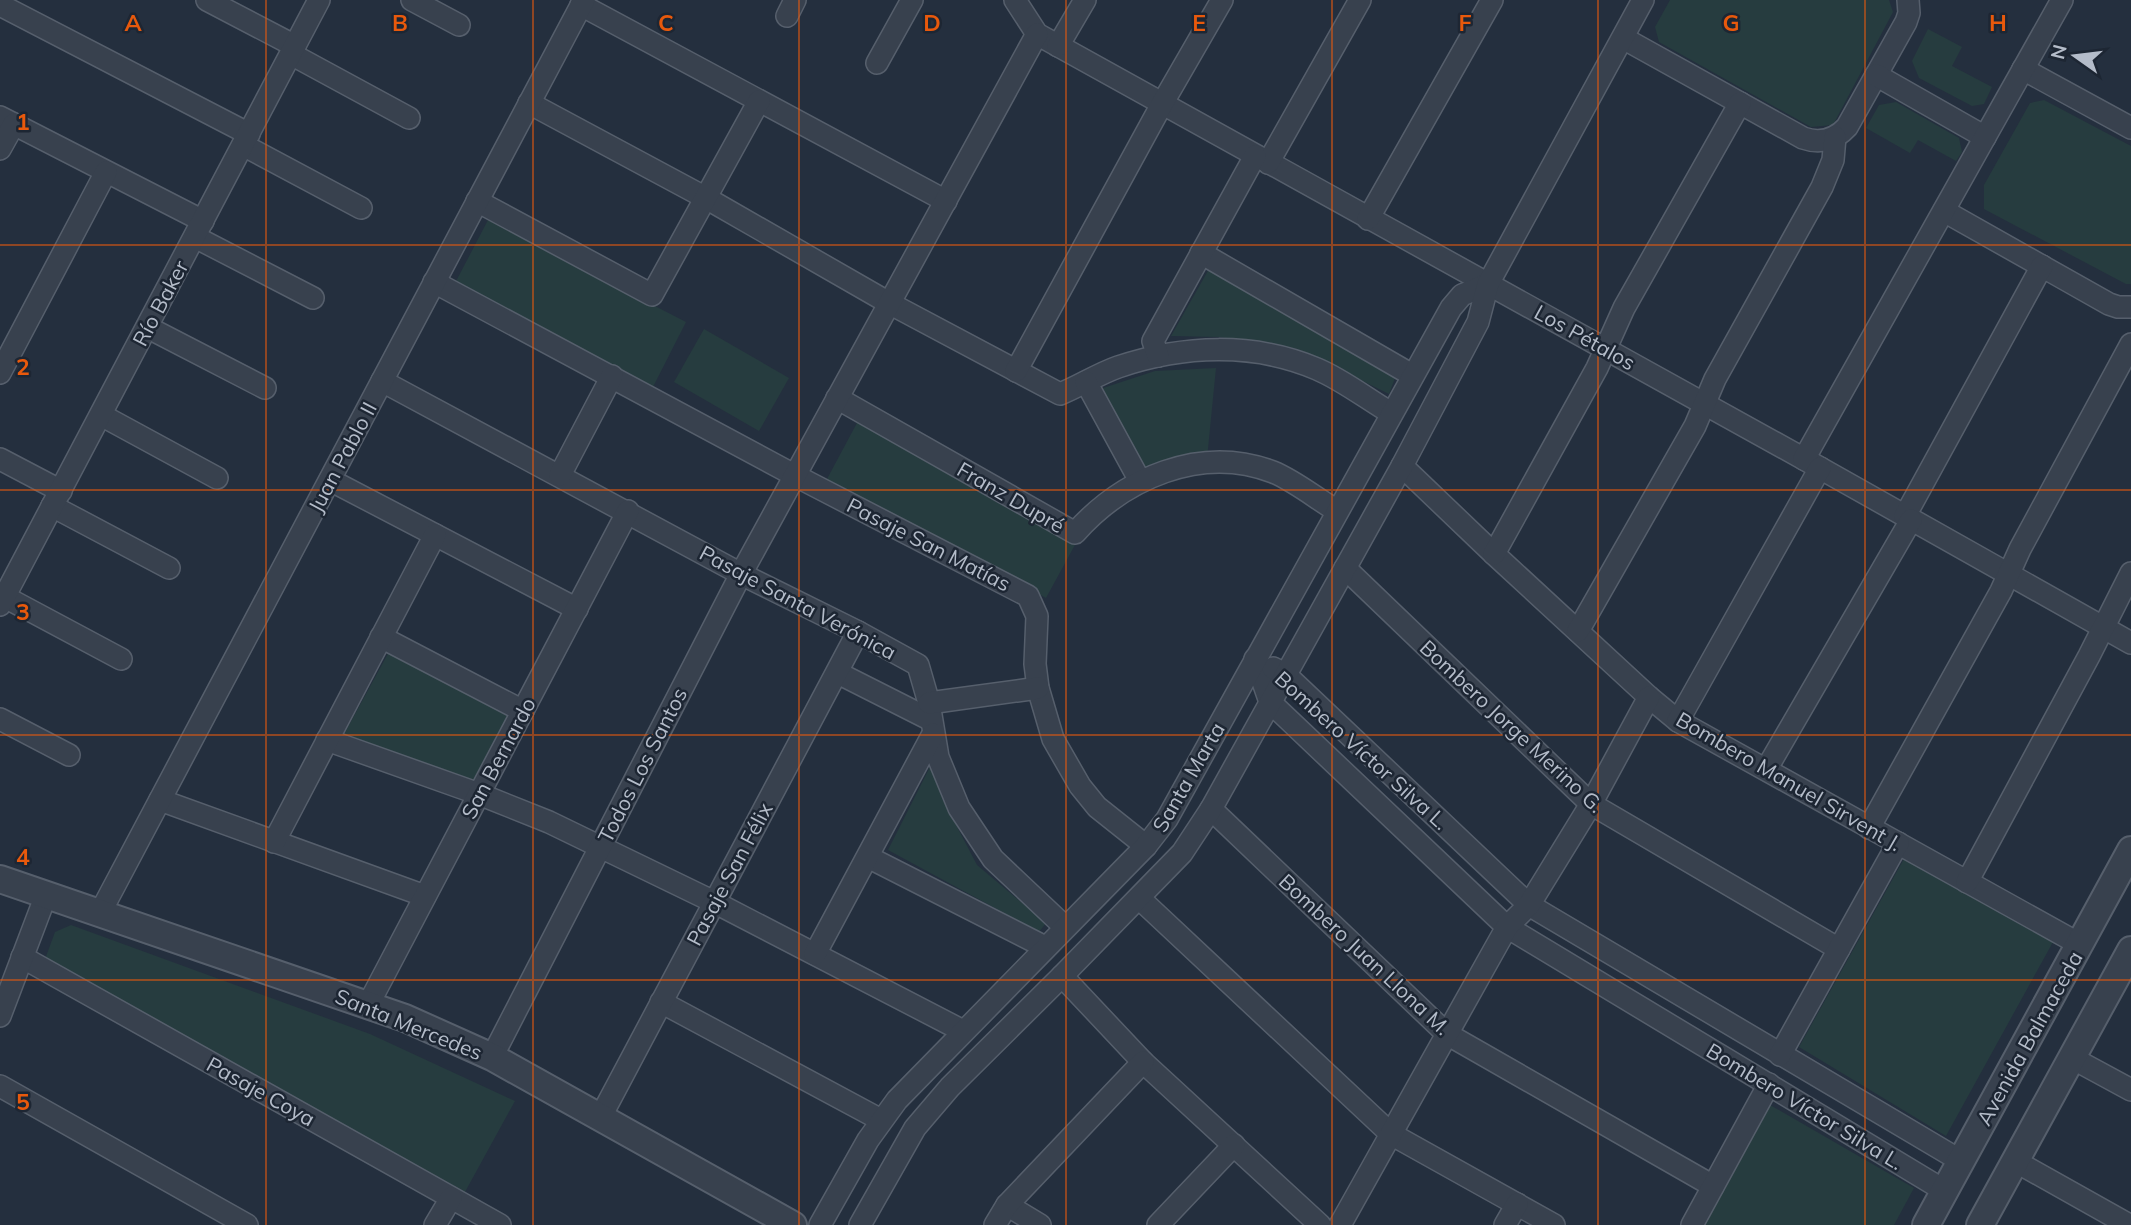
<svg xmlns="http://www.w3.org/2000/svg" width="2131" height="1225" viewBox="0 0 2131 1225" font-family="Mulish,sans-serif">
	<style>
		.green { fill: #263c3f }
		.lines { fill: none; stroke-linecap: round; stroke-linejoin: round }
		.minor-casing { stroke: #565f6c; stroke-width: 24 }
		.tertiary-casing { stroke: #565f6c; stroke-width: 30 }
		.minor { stroke: #38414e; stroke-width: 21 }
		.tertiary { stroke: #38414e; stroke-width: 26 }
		.grid { fill: none; stroke: #e8590c; stroke-width: 2; stroke-opacity: 0.55 }
		.labels { text-anchor: middle; dominant-baseline: central; stroke-width: 5; stroke-linejoin: round; paint-order: stroke }
		.street-label { font-size: 21px; fill: #b4bcc9; stroke: #1d2633 }
		.grid-label { font-size: 23px; text-anchor: middle; font-weight: bold; fill: #e8590c; stroke: #1d2633; stroke-width: 5; stroke-linejoin: round; paint-order: stroke }
	</style>
	<rect width="100%" height="100%" fill="#242f3e"/>
	<g class="green">
		<polygon points="1670,0 1889,0 1893,12 1833,125 1811,127 1659,42 1655,27"/>
		<polygon points="1928,29 1962,47 1952,66 1992,87 1984,104 1972,106 1919,78 1912,61"/>
		<polygon points="2044,100 2131,146 2131,284 2126,284 1984,209 1984,185 2030,103"/>
		<polygon points="1896,102 1959,138 1962,152 1956,161 1918,140 1910,153 1866,128 1879,105"/>
		<polygon points="488,220 686,322 652,389 453,287"/>
		<polygon points="1209,269 1395,378 1389,394 1298,349 1219,337 1171,336"/>
		<polygon points="704,329 789,378 759,431 674,382"/>
		<polygon points="1216,368 1207,459 1141,469 1103,388 1155,371"/>
		<polygon points="858,421 1076,543 1046,598 827,479"/>
		<polygon points="390,650 512,713 473,780 343,736"/>
		<polygon points="933,761 942,798 977,865 1046,923 1039,932 888,850"/>
		<polygon points="1905,857 2053,942 1946,1136 1799,1047"/>
		<polygon points="71,925 370,1034 515,1101 465,1192 44,962 55,932"/>
		<polygon points="1770,1105 1914,1188 1894,1225 1705,1225"/>
	</g>
	<g class="lines">
		<g class="minor-casing">
			<g id="minor">
				<polyline points="207,0 295,46"/>
				<polyline points="412,0 459,25"/>
				<polyline points="1015,0 1037,34 1804,459 2131,643"/>
				<polyline points="0,5 249,134"/>
				<polyline points="581,5 946,201"/>
				<polyline points="787,16 795,0"/>
				<path d="M1623,38L1803,138C1820,144 1835,140 1847,127L1906,22L1909,13L1908,0"/>
				<polyline points="1058,46 1085,0"/>
				<polyline points="291,54 409,118"/>
				<polyline points="877,63 912,0"/>
				<polyline points="2023,69 2131,128"/>
				<polyline points="1876,75 1985,137"/>
				<path d="M529,103L706,198L889,303L1060,394C1080,386 1098,374 1118,367C1183,345 1254,342 1317,369C1343,380 1367,399 1391,413"/>
				<polyline points="0,117 203,221"/>
				<polyline points="243,145 361,208"/>
				<polyline points="0,149 14,124"/>
				<polyline points="1268,163 1360,0"/>
				<polyline points="477,201 652,295 759,101"/>
				<polyline points="1944,211 2109,304 2118,307 2131,307"/>
				<polyline points="1368,219 1492,0"/>
				<polyline points="195,237 313,298"/>
				<polyline points="1201,253 1412,375"/>
				<polyline points="434,282 794,475 1028,596 1037,616 1035,664 1038,688 1053,739 1080,786 1097,807 1146,846"/>
				<polyline points="147,327 265,388"/>
				<polyline points="1158,356 1153,341 1255,156"/>
				<polyline points="1016,371 1162,104 1222,0"/>
				<polyline points="0,373 106,172"/>
				<polyline points="382,381 741,574 858,632 918,665 929,703 938,757 959,808 993,859 1065,927"/>
				<polyline points="1086,382 1140,481"/>
				<path d="M837,398L1075,533C1123,479 1200,444 1273,472C1295,481 1317,499 1337,511"/>
				<polyline points="101,415 217,478"/>
				<polyline points="0,459 61,491"/>
				<polyline points="1804,459 2062,0"/>
				<polyline points="1402,466 1494,554 1649,697 1678,721 2081,945"/>
				<polyline points="560,475 612,376"/>
				<polyline points="330,480 577,609"/>
				<polyline points="52,506 169,568"/>
				<polyline points="1905,516 2042,266"/>
				<polyline points="1494,554 1597,368 1624,308 1740,103"/>
				<polyline points="1345,568 1591,804 1839,949"/>
				<polyline points="5,597 121,659"/>
				<polyline points="0,605 319,0"/>
				<polyline points="1578,631 1695,426 1715,379 1822,187 1833,160 1835,137"/>
				<polyline points="381,637 523,711"/>
				<polyline points="1255,659 1270,702 1507,927 1945,1191"/>
				<polyline points="1273,668 1285,674 1529,905 1961,1161"/>
				<polyline points="838,673 931,720"/>
				<polyline points="929,703 1038,688"/>
				<polyline points="0,719 69,755"/>
				<polyline points="1678,721 1820,468"/>
				<polyline points="327,740 479,794 549,822 714,902 963,1031"/>
				<polyline points="1767,768 1911,520"/>
				<polyline points="160,800 425,896"/>
				<polyline points="1211,809 1447,1034 1713,1186"/>
				<polyline points="1869,828 2001,591 2020,549 2131,344"/>
				<polyline points="274,842 435,535"/>
				<polyline points="868,857 1045,947"/>
				<polyline points="1967,882 2089,656 2131,573"/>
				<polyline points="1139,898 1391,1134 1554,1225"/>
				<polyline points="100,913 584,0"/>
				<polyline points="815,954 933,734"/>
				<polyline points="22,957 500,1225"/>
				<polyline points="1062,976 1143,1062 1320,1225"/>
				<polyline points="661,1002 881,1120"/>
				<polyline points="368,1005 628,511"/>
				<polyline points="0,1016 46,895"/>
				<polyline points="1780,1055 1898,843"/>
				<polyline points="492,1057 741,574 1037,34"/>
				<polyline points="2072,1058 2131,1090"/>
				<polyline points="0,1086 247,1225"/>
				<polyline points="600,1118 858,632"/>
				<polyline points="2015,1161 2129,1225"/>
				<polyline points="1007,1205 1040,1225"/>
				<polyline points="435,1225 451,1198"/>
				<polyline points="820,1225 868,1140 897,1100 1146,846 1167,819 1451,308 1462,295 1488,284"/>
				<polyline points="860,1225 915,1128 950,1087 1062,976 1182,853 1211,809 1402,466 1478,322 1488,284 1643,0"/>
				<polyline points="995,1225 1007,1205 1143,1062"/>
				<polyline points="1158,1225 1234,1145"/>
				<polyline points="1340,1225 1507,927 1529,905 1591,804 1649,697"/>
				<polyline points="1505,1225 1517,1204"/>
				<polyline points="1692,1225 1769,1084"/>
			</g>
		</g>
		<g class="tertiary-casing">
			<g id="tertiary">
				<polyline points="0,879 405,1018 492,1057 793,1225"/>
				<polyline points="1926,1225 2131,850"/>
				<polyline points="1980,1225 2131,950"/>
			</g>
		</g>
		<use href="#minor" class="minor"/>
		<use href="#tertiary" class="tertiary"/>
	</g>
	<path class="grid" d="M266,0V1225M533,0V1225M799,0V1225M1066,0V1225M1332,0V1225M1598,0V1225M1865,0V1225M0,245H2131M0,490H2131M0,735H2131M0,980H2131"/>
	<g class="labels">
		<g class="street-label">
			<text transform="translate(160 303) rotate(-62)">Río Baker</text>
			<text transform="translate(1585 337) rotate(29)">Los Pétalos</text>
			<text transform="translate(342 457) rotate(-62)">Juan Pablo II</text>
			<text transform="translate(1011 497) rotate(30)">Franz Dupré</text>
			<text transform="translate(929 544) rotate(27)">Pasaje San Matías</text>
			<text transform="translate(798 602) rotate(28)">Pasaje Santa Verónica</text>
			<text transform="translate(1512 726) rotate(43)">Bombero Jorge Merino G.</text>
			<text transform="translate(1362 750) rotate(42)">Bombero Víctor Silva L.</text>
			<text transform="translate(498 758) rotate(-62)">San Bernardo</text>
			<text transform="translate(642 765) rotate(-63)">Todos Los Santos</text>
			<text transform="translate(1188 777) rotate(-60)">Santa Marta</text>
			<text transform="translate(1789 781) rotate(30)">Bombero Manuel Sirvent J.</text>
			<text transform="translate(729 874) rotate(-62)">Pasaje San Félix</text>
			<text transform="translate(1365 954) rotate(43)">Bombero Juan Llona M.</text>
			<text transform="translate(409 1024) rotate(22)">Santa Mercedes</text>
			<text transform="translate(2029 1038) rotate(-61)">Avenida Balmaceda</text>
			<text transform="translate(261 1091) rotate(29)">Pasaje Coya</text>
			<text transform="translate(1805 1106) rotate(31)">Bombero Víctor Silva L.</text>
		</g>
	</g>
	<g class="grid-label">
		<text x="133" y="31">A</text>
		<text x="400" y="31">B</text>
		<text x="666" y="31">C</text>
		<text x="932" y="31">D</text>
		<text x="1199" y="31">E</text>
		<text x="1465" y="31">F</text>
		<text x="1731" y="31">G</text>
		<text x="1998" y="31">H</text>
		<text x="23" y="130">1</text>
		<text x="23" y="375">2</text>
		<text x="23" y="620">3</text>
		<text x="23" y="865">4</text>
		<text x="23" y="1110">5</text>
	</g>
	<g transform="translate(2075 56) rotate(284)" stroke="#1d2633" stroke-width="5" paint-order="stroke">
	<path d="M0-5L12 26L0 18L-12 26Z" fill="#b4bcc9"/>
	<text y="-10" font-size="19" font-weight="bold" text-anchor="middle" fill="#b4bcc9">N</text>
	</g>
</svg>
